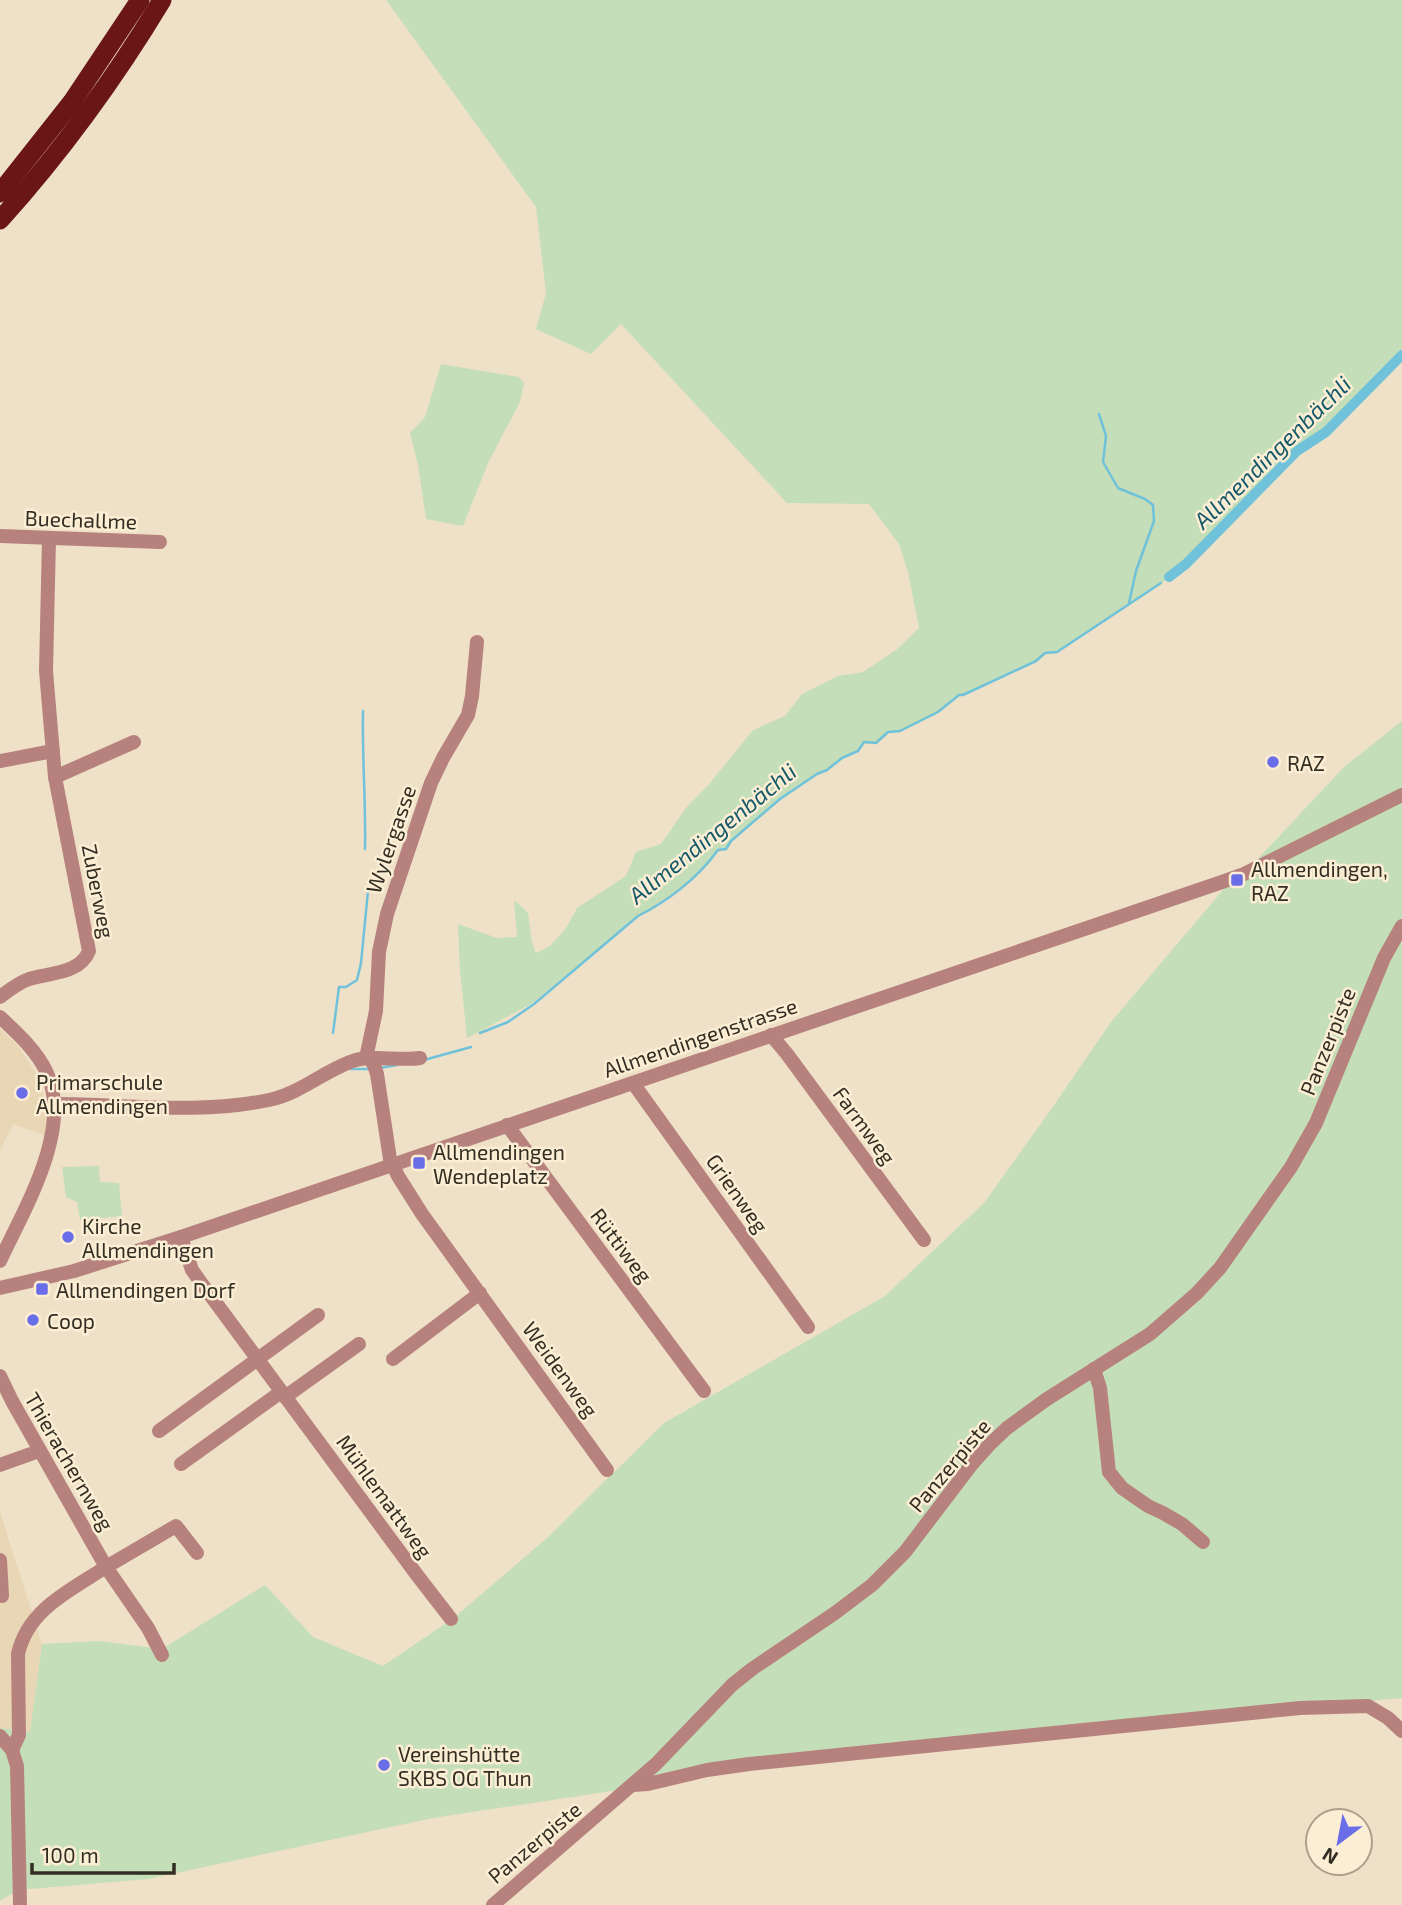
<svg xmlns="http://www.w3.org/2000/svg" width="1402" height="1905" viewBox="0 0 1402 1905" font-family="'Exo 2',sans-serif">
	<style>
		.built { fill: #e8d6b5 }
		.green { fill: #c4deb9 }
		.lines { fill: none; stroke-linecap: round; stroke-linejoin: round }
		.stream { stroke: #6fc2d9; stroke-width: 2.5 }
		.canal { stroke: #6fc2d9; stroke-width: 10 }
		.minor { stroke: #b7827d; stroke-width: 14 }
		.highway { stroke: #6a1617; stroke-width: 19 }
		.poi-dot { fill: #696de7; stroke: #fceed4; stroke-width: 2.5 }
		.labels { text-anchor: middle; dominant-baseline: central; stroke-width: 5; stroke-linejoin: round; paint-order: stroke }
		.street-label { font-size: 21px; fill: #332e23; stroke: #fceed4 }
		.poi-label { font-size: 21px; fill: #332e23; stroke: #fceed4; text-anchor: start }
		.water-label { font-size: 23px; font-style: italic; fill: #155a6b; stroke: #fceed4 }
	</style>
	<rect width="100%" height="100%" fill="#efe1c7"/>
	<g class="built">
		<polygon points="0,1029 18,1046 37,1075 42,1086 47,1113 46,1136 13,1124 0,1151"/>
		<polygon points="0,1512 42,1644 30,1732 0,1728"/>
	</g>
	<g class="green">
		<path d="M386,0H1402V355L1326,432L1297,451L1186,564L1159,585L1057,652L1045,653L1036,661L963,695H959L938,712L900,731L888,732L876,743L864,742L858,751L842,758L827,770L817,774L780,799L731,841L726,849L718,850C698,878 668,901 638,916L531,1004L467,1038L460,971L458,924L497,938L517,937L514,900L528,913L532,943L536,953L550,946L566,928L577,908L626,876L636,852L661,844L686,808L710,783L753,730L785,716L802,694L838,676L863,672L896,650L919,628L908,572L899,544L869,504L787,503L621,324L591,354L536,329L546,293L536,207Z"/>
		<polygon points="441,364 519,377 524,383 520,402 489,461 463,526 426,519 418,465 410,433 425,417"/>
		<polygon points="1402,721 1402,1698 1015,1730 433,1818 148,1879 18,1890 0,1901 0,1728 30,1732 42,1644 99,1641 162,1649 265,1585 313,1637 383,1666 455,1617 547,1538 664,1423 885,1296 984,1203 1052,1108 1111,1022 1228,884 1253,864 1345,766"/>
		<polygon points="99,1166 100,1182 119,1183 122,1216 80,1220 77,1202 66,1197 62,1167"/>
	</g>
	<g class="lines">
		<g class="stream">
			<polyline points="1099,414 1106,436 1103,462 1118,488 1145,499 1153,505 1154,521 1136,571 1129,603"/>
			<path d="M363,711C362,757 366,803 365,849"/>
			<polyline points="333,1033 339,987 346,987 357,980 361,963 368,891"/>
			<path d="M480,1033L508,1022L534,1004L638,916C668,901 698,878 718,850L726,849L731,841L780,799L817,774L827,770L842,758L858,751L864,742L876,743L888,732L900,731L938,712L959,695H963L1036,661L1045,653L1057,652L1161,583"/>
			<polyline points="424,1060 471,1047"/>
			<polyline points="380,1068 397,1065"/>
			<polyline points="351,1069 369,1069"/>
		</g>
		<polyline class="canal" points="1169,577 1186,564 1297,451 1326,432 1402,355"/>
		<g class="minor">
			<polyline points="0,536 160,542"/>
			<polyline points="0,761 53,751"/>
			<polyline points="55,777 134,742"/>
			<path d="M0,997C9,990 18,983 29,979C49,973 80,974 89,951L55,777L46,671L49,539"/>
			<path d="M0,1017C17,1033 36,1050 46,1071C74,1128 24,1209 0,1261"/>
			<polyline points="771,1035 787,1054 924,1240"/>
			<polyline points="366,1058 376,1011 379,952 387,914 431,783 443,758 468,715 472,696 477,642"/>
			<polyline points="370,1059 374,1065 377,1074 390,1159 398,1176 422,1214 607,1470"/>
			<polyline points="633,1083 808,1327"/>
			<path d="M54,1104C125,1104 198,1115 269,1100C302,1093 326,1069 356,1060C372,1055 400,1061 420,1058"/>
			<polyline points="507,1125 704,1391"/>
			<polyline points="181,1237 192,1270 202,1284 417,1575 451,1619"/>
			<polyline points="0,1288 74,1271 181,1237 1222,882 1244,874 1402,795"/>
			<polyline points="393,1359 480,1293"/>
			<polyline points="1094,1369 1100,1388 1109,1472 1122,1488 1148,1506 1163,1513 1182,1524 1203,1542"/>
			<path d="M0,1376L12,1401L106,1567C71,1590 28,1609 18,1654L19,1735L12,1750"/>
			<polyline points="285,1397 359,1344"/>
			<polyline points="159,1431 318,1315"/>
			<polyline points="181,1464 281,1392"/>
			<polyline points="0,1465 39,1451"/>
			<polyline points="0,1560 2,1596"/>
			<polyline points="162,1655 148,1628 106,1567 176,1526 197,1553"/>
			<polyline points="0,1736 12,1750 17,1766 20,1905"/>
			<polyline points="633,1785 648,1784 707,1770 749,1764 1300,1708 1368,1706 1388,1718 1402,1731"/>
			<polyline points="493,1905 656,1764 732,1685 752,1669 835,1613 872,1585 905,1552 972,1464 989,1445 1007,1428 1047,1399 1150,1334 1197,1293 1220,1268 1291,1167 1316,1123 1384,958 1402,926"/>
		</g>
		<g class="highway">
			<polyline points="0,193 72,102 140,0"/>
			<path d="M0,220C61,152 115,78 162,0"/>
		</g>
	</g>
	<g class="poi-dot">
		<circle cx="1273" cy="762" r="7"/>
		<rect x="1230" y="873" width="14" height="14" rx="3.5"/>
		<circle cx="22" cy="1093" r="7"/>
		<rect x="412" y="1156" width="14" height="14" rx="3.5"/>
		<circle cx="68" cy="1237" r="7"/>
		<rect x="35" y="1282" width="14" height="14" rx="3.5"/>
		<circle cx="33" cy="1320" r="7"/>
		<circle cx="384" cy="1765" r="7"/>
	</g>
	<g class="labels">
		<g class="street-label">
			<text transform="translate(81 519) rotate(2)">Buechallme</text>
			<text transform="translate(390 839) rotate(-71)">Wylergasse</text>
			<text transform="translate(99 891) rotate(79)">Zuberweg</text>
			<text transform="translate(700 1037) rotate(-19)">Allmendingenstrasse</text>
			<text transform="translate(1327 1041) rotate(-68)">Panzerpiste</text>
			<text transform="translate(865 1125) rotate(54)">Farmweg</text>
			<text transform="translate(738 1193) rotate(55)">Grienweg</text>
			<text transform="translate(622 1245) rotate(53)">Rüttiweg</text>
			<text transform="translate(561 1369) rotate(54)">Weidenweg</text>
			<text transform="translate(70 1461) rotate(60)">Thierachernweg</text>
			<text transform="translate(949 1465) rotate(-50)">Panzerpiste</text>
			<text transform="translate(385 1496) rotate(54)">Mühlemattweg</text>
			<text transform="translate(534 1842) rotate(-40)">Panzerpiste</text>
		</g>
		<g class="poi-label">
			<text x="1287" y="762">RAZ</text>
			<text x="1251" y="868">Allmendingen,<tspan x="1251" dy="24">RAZ</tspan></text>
			<text x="36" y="1081">Primarschule<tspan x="36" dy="24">Allmendingen</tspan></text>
			<text x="433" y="1151">Allmendingen<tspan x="433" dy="24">Wendeplatz</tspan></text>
			<text x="82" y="1225">Kirche<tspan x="82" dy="24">Allmendingen</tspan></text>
			<text x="56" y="1289">Allmendingen Dorf</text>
			<text x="47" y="1320">Coop</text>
			<text x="398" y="1753">Vereinshütte<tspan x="398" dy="24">SKBS OG Thun</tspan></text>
		</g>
		<g class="water-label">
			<text transform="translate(1272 452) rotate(-44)">Allmendingenbächli</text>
			<text transform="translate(712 833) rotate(-39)">Allmendingenbächli</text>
		</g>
	</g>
	<g transform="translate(1339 1842) rotate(212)"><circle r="33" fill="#fceed4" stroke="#aca18d" stroke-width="2"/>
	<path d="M0-5L12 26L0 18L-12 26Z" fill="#696de7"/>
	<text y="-10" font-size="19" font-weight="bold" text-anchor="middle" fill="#332e23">N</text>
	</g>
	<path d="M32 1863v10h142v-10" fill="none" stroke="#332e23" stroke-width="3.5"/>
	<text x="42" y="1863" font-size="21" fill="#332e23" stroke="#fceed4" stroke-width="5" paint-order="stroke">100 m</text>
</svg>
